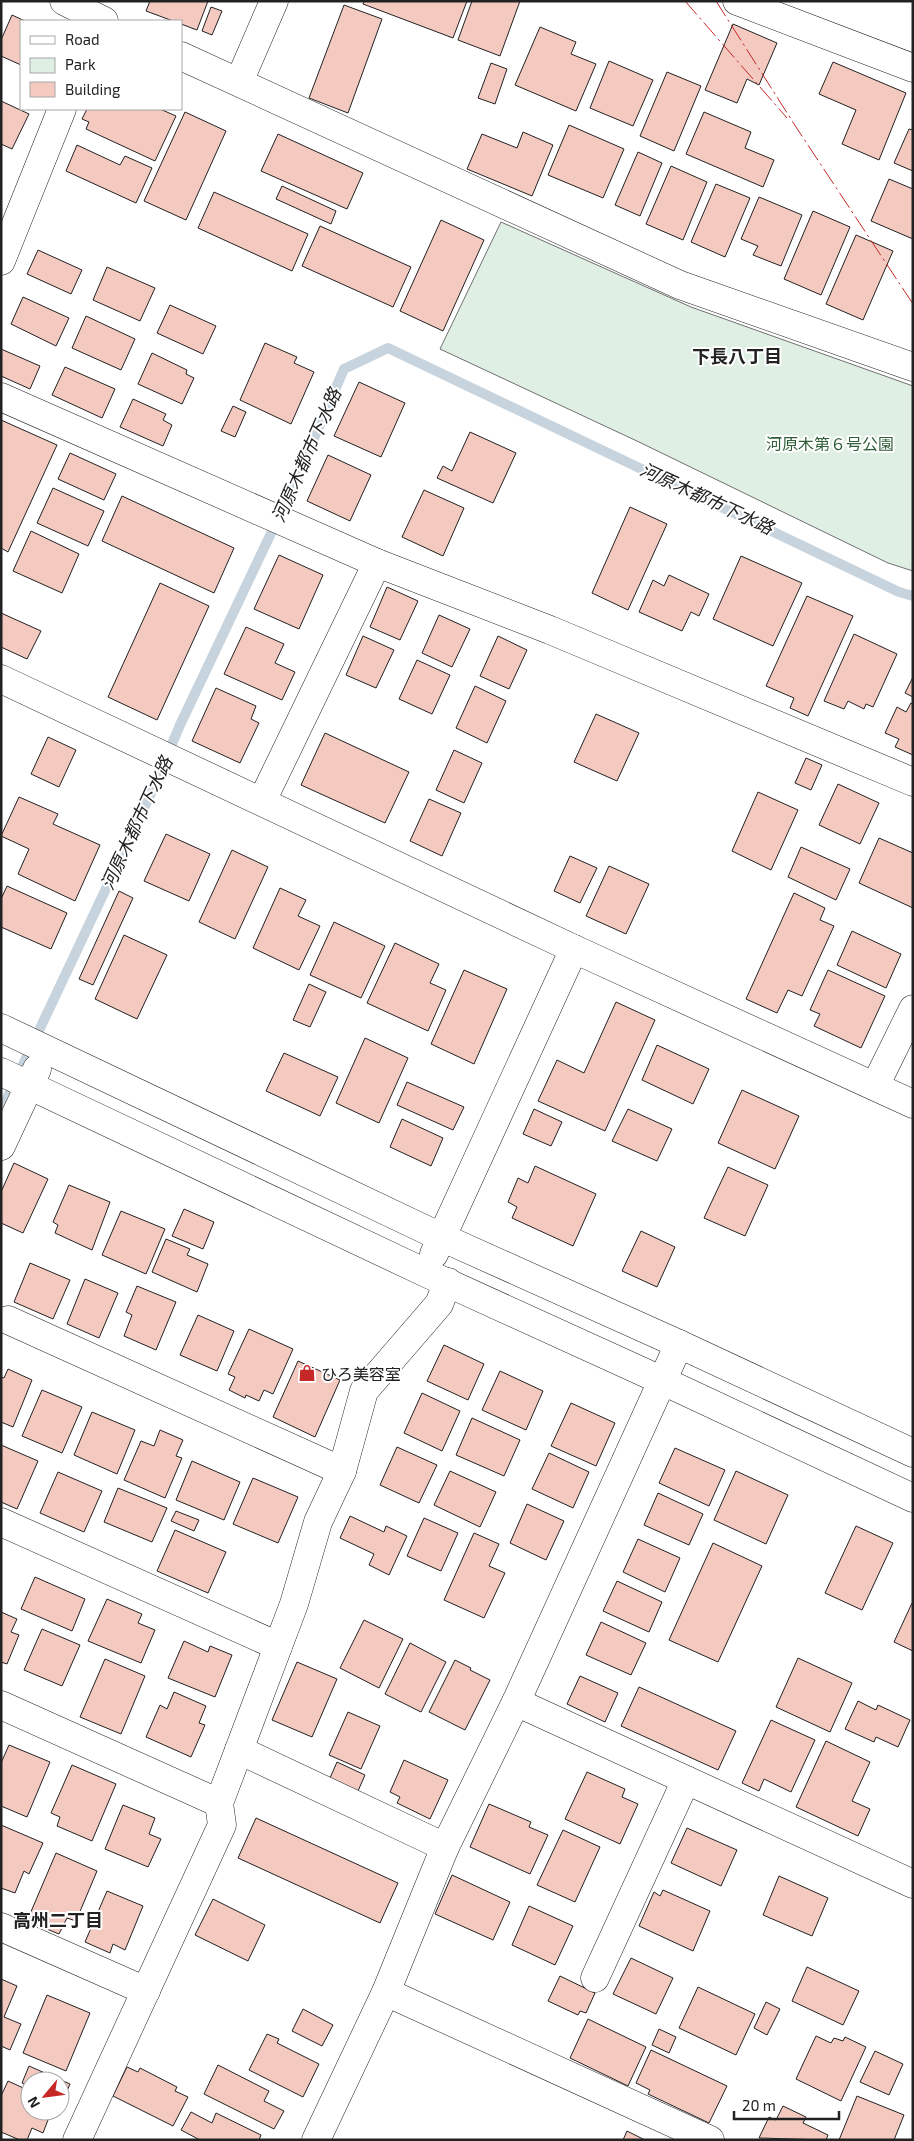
<svg xmlns="http://www.w3.org/2000/svg" width="914" height="2141" viewBox="0 0 914 2141" font-family="'Exo 2','Noto Sans JP',sans-serif">
	<style>
		.green { fill: #e0efe3; stroke: #6f6f6f }
		.lines { fill: none; stroke-linecap: round; stroke-linejoin: round }
		.stream { stroke: #c7d3dd; stroke-width: 10 }
		.building { fill: #f3c9c0; stroke: #222 }
		.minor-casing { stroke: #222; stroke-width: 29 }
		.minor { stroke: #fff; stroke-width: 28 }
		.power { stroke: #c62828; stroke-width: 1; stroke-dasharray: 18 4 2.5 4; stroke-linecap: butt }
		.labels { text-anchor: middle; dominant-baseline: central; stroke-width: 4; stroke-linejoin: round; paint-order: stroke }
		.park-label { font-size: 16px; fill: #2f5e38; stroke: #fff }
		.poi-label { font-size: 16px; fill: #222; stroke: #fff; text-anchor: start }
		.neighbourhood-label { font-size: 18px; font-weight: bold; fill: #222; stroke: #fff }
		.water-label { font-size: 18px; font-style: italic; fill: #222; stroke: #fff }
	</style>
	<rect width="100%" height="100%" fill="#fff"/>
	<polygon class="green" points="501,222 691,307 913,386 913,571 888,563 639,442 440,349"/>
	<g class="lines">
		<polyline class="stream" points="1,1111 153,789 180,725 292,489 344,369 388,348 899,592 913,596"/>
	</g>
	<g class="building">
		<polygon points="150,1 208,1 197,30 181,24 181,21 173,21 146,11"/>
		<polygon points="364,1 467,1 453,38 363,4"/>
		<polygon points="472,1 520,1 500,56 458,40"/>
		<polygon points="344,5 382,19 348,113 309,98"/>
		<polygon points="211,7 222,11 212,35 202,31"/>
		<polygon points="12,15 25,21 21,21 21,65 1,56 1,40"/>
		<polygon points="733,24 777,43 759,85 747,79 737,103 705,90"/>
		<polygon points="540,27 576,42 571,54 596,64 576,111 515,85"/>
		<polygon points="609,61 653,80 633,126 590,108"/>
		<polygon points="833,62 906,93 879,160 842,144 856,110 819,94"/>
		<polygon points="491,63 507,69 495,104 478,98"/>
		<polygon points="667,72 701,86 674,151 640,136"/>
		<polygon points="1,101 29,114 12,149 1,144"/>
		<polygon points="87,109 160,109 176,116 155,161 86,129 89,122 82,119"/>
		<polygon points="185,112 226,131 186,220 144,201"/>
		<polygon points="704,112 751,132 745,148 774,160 763,187 686,154"/>
		<polygon points="569,125 624,149 603,198 548,175"/>
		<polygon points="909,129 913,130 913,171 894,163"/>
		<polygon points="523,132 553,145 532,196 467,169 482,134 517,148"/>
		<polygon points="278,134 363,173 347,209 261,171"/>
		<polygon points="77,145 120,165 125,156 152,168 136,203 66,171"/>
		<polygon points="638,152 662,163 640,216 615,205"/>
		<polygon points="671,166 707,182 683,240 646,224"/>
		<polygon points="889,179 913,189 913,239 871,221"/>
		<polygon points="716,184 750,198 725,257 691,242"/>
		<polygon points="282,186 336,211 331,224 276,199"/>
		<polygon points="214,192 308,234 292,271 198,228"/>
		<polygon points="759,197 802,215 781,266 753,255 758,246 741,239"/>
		<polygon points="813,211 850,227 821,295 784,279"/>
		<polygon points="441,220 484,240 443,331 400,311"/>
		<polygon points="320,226 411,267 393,307 302,266"/>
		<polygon points="856,235 893,251 863,320 826,304"/>
		<polygon points="38,250 82,270 71,294 27,274"/>
		<polygon points="107,267 155,288 140,321 93,300"/>
		<polygon points="23,297 69,318 56,346 11,324"/>
		<polygon points="170,305 216,326 203,354 157,333"/>
		<polygon points="86,316 135,339 121,370 72,348"/>
		<polygon points="265,343 297,357 294,363 314,372 291,424 240,400"/>
		<polygon points="1,349 40,366 30,389 1,376"/>
		<polygon points="152,353 187,370 186,374 194,378 182,404 138,384"/>
		<polygon points="65,367 115,389 102,418 52,395"/>
		<polygon points="359,382 405,403 381,457 334,436"/>
		<polygon points="133,399 166,414 163,420 172,425 163,446 120,427"/>
		<polygon points="233,406 246,412 235,437 221,431"/>
		<polygon points="1,420 57,445 8,552 1,548"/>
		<polygon points="470,432 516,453 493,503 437,478 443,466 452,471"/>
		<polygon points="70,453 116,474 104,500 58,479"/>
		<polygon points="328,455 371,475 350,521 307,501"/>
		<polygon points="53,488 104,511 88,546 37,523"/>
		<polygon points="424,490 464,508 443,556 402,537"/>
		<polygon points="122,496 234,548 214,593 102,541"/>
		<polygon points="630,507 667,524 628,610 592,593"/>
		<polygon points="31,531 79,554 62,593 13,571"/>
		<polygon points="279,555 323,575 299,629 254,609"/>
		<polygon points="741,556 802,583 773,646 713,619"/>
		<polygon points="669,575 709,594 699,616 691,612 682,631 639,612 653,580 664,586"/>
		<polygon points="160,583 209,606 157,720 108,697"/>
		<polygon points="387,587 418,601 400,640 370,627"/>
		<polygon points="807,596 853,616 808,716 790,708 794,698 766,686"/>
		<polygon points="1,613 41,631 27,659 1,647"/>
		<polygon points="439,615 470,629 452,667 422,653"/>
		<polygon points="246,627 284,644 275,663 295,672 282,700 224,674"/>
		<polygon points="854,634 897,654 873,707 866,704 864,709 848,701 844,709 824,701"/>
		<polygon points="363,636 394,650 376,688 346,675"/>
		<polygon points="498,636 527,650 509,689 480,676"/>
		<polygon points="417,660 450,675 432,714 399,699"/>
		<polygon points="913,677 913,697 905,693"/>
		<polygon points="475,686 506,701 487,743 456,728"/>
		<polygon points="216,688 256,706 251,719 259,723 240,763 192,741"/>
		<polygon points="911,703 913,704 913,755 895,747 899,739 885,733 897,707 906,712"/>
		<polygon points="596,714 639,733 617,781 574,762"/>
		<polygon points="325,733 409,772 385,823 301,785"/>
		<polygon points="48,737 76,750 59,787 31,774"/>
		<polygon points="454,750 482,763 464,803 436,790"/>
		<polygon points="806,758 822,765 811,790 795,783"/>
		<polygon points="838,784 879,803 860,844 819,825"/>
		<polygon points="758,792 798,810 771,870 732,851"/>
		<polygon points="19,797 58,814 53,824 100,845 75,901 18,874 29,849 1,836"/>
		<polygon points="429,799 461,813 442,856 410,841"/>
		<polygon points="166,834 210,854 189,901 144,881"/>
		<polygon points="879,838 913,853 913,908 859,883"/>
		<polygon points="801,847 850,869 836,900 788,877"/>
		<polygon points="232,850 268,867 235,939 199,922"/>
		<polygon points="570,856 597,868 580,903 554,891"/>
		<polygon points="609,866 649,884 626,934 586,916"/>
		<polygon points="7,886 67,913 51,949 1,927 1,899"/>
		<polygon points="280,888 306,900 298,916 320,926 299,970 253,948"/>
		<polygon points="119,891 133,898 93,985 79,979"/>
		<polygon points="794,893 825,908 820,920 834,926 802,996 788,990 777,1013 746,999"/>
		<polygon points="334,922 385,946 361,998 310,975"/>
		<polygon points="852,931 901,954 886,988 837,965"/>
		<polygon points="124,935 167,955 137,1019 95,999"/>
		<polygon points="395,943 439,964 430,983 446,990 428,1031 367,1003"/>
		<polygon points="464,970 507,989 474,1064 431,1044"/>
		<polygon points="828,970 885,996 861,1048 814,1026 820,1014 810,1010"/>
		<polygon points="309,984 326,992 310,1027 293,1020"/>
		<polygon points="616,1002 655,1020 605,1131 538,1101 557,1060 584,1073"/>
		<polygon points="365,1038 408,1058 379,1123 336,1103"/>
		<polygon points="657,1045 709,1069 693,1104 642,1080"/>
		<polygon points="284,1053 338,1077 320,1116 266,1091"/>
		<polygon points="407,1082 464,1107 453,1130 397,1105"/>
		<polygon points="742,1090 799,1116 775,1169 718,1143"/>
		<polygon points="534,1109 562,1122 551,1146 523,1134"/>
		<polygon points="628,1109 672,1129 657,1161 612,1141"/>
		<polygon points="402,1119 443,1138 431,1166 390,1147"/>
		<polygon points="14,1163 48,1179 23,1233 1,1223 1,1192"/>
		<polygon points="535,1166 596,1194 573,1246 512,1218 517,1207 508,1202 518,1178 528,1183"/>
		<polygon points="728,1167 768,1185 745,1236 704,1218"/>
		<polygon points="69,1185 110,1202 92,1250 55,1233 58,1225 53,1222"/>
		<polygon points="184,1209 214,1222 203,1249 172,1236"/>
		<polygon points="121,1211 165,1229 146,1274 102,1255"/>
		<polygon points="641,1231 675,1247 657,1287 622,1271"/>
		<polygon points="166,1239 190,1249 187,1255 208,1264 197,1292 152,1272"/>
		<polygon points="30,1263 70,1280 53,1319 14,1302"/>
		<polygon points="85,1279 118,1293 99,1338 67,1324"/>
		<polygon points="137,1286 176,1302 156,1350 124,1336 132,1315 126,1312"/>
		<polygon points="198,1315 234,1331 217,1371 180,1355"/>
		<polygon points="249,1329 293,1349 273,1394 264,1390 259,1401 246,1395 245,1398 229,1390 235,1377 228,1374"/>
		<polygon points="444,1345 484,1364 468,1400 427,1381"/>
		<polygon points="298,1361 340,1380 315,1437 273,1417"/>
		<polygon points="8,1369 32,1380 13,1427 1,1422 1,1377 4,1378"/>
		<polygon points="500,1371 543,1391 526,1430 482,1410"/>
		<polygon points="42,1390 82,1407 62,1453 22,1436"/>
		<polygon points="422,1393 460,1411 442,1451 404,1433"/>
		<polygon points="571,1403 615,1423 596,1466 551,1446"/>
		<polygon points="92,1412 135,1430 117,1474 74,1455"/>
		<polygon points="472,1418 520,1440 504,1476 456,1455"/>
		<polygon points="160,1430 183,1440 176,1456 182,1458 165,1498 124,1480 141,1441 154,1446"/>
		<polygon points="1,1445 38,1461 17,1509 1,1502"/>
		<polygon points="397,1447 437,1465 419,1503 380,1485"/>
		<polygon points="675,1448 725,1470 709,1506 659,1483"/>
		<polygon points="549,1453 589,1472 573,1508 532,1489"/>
		<polygon points="192,1461 240,1482 224,1520 176,1500"/>
		<polygon points="450,1471 496,1492 480,1527 434,1505"/>
		<polygon points="736,1471 788,1495 766,1544 714,1520"/>
		<polygon points="58,1472 102,1491 84,1532 40,1513"/>
		<polygon points="253,1478 298,1497 278,1543 233,1524"/>
		<polygon points="118,1488 167,1508 152,1542 104,1522"/>
		<polygon points="658,1493 703,1514 689,1545 644,1525"/>
		<polygon points="527,1504 564,1521 546,1560 510,1543"/>
		<polygon points="176,1511 199,1520 194,1531 171,1521"/>
		<polygon points="350,1516 384,1532 386,1526 407,1536 389,1575 369,1565 374,1554 340,1538"/>
		<polygon points="424,1518 458,1533 441,1571 407,1556"/>
		<polygon points="856,1526 893,1543 862,1610 825,1593"/>
		<polygon points="175,1530 226,1552 208,1593 157,1571"/>
		<polygon points="474,1533 499,1544 489,1566 505,1573 484,1618 444,1600"/>
		<polygon points="638,1539 680,1558 665,1592 623,1572"/>
		<polygon points="713,1543 762,1566 718,1662 669,1640"/>
		<polygon points="35,1577 85,1599 72,1631 21,1609"/>
		<polygon points="617,1581 662,1602 649,1632 603,1611"/>
		<polygon points="107,1599 142,1614 138,1623 155,1630 141,1663 88,1641"/>
		<polygon points="912,1603 913,1603 913,1651 894,1642"/>
		<polygon points="1,1612 17,1619 11,1632 19,1635 7,1664 1,1662"/>
		<polygon points="364,1620 403,1639 379,1688 340,1668"/>
		<polygon points="601,1622 646,1643 631,1675 586,1655"/>
		<polygon points="42,1629 80,1645 62,1686 24,1670"/>
		<polygon points="184,1641 208,1652 210,1646 232,1655 215,1697 168,1678"/>
		<polygon points="410,1643 446,1662 421,1712 385,1694"/>
		<polygon points="798,1658 852,1683 830,1732 776,1707"/>
		<polygon points="105,1659 145,1676 121,1734 80,1717"/>
		<polygon points="455,1660 471,1668 470,1670 490,1680 465,1730 429,1712"/>
		<polygon points="297,1662 337,1679 312,1737 272,1720"/>
		<polygon points="580,1676 618,1693 605,1722 567,1704"/>
		<polygon points="639,1687 736,1731 718,1770 621,1726"/>
		<polygon points="174,1692 206,1706 199,1723 205,1725 191,1757 146,1737 160,1705 167,1709"/>
		<polygon points="858,1701 876,1710 878,1705 910,1720 898,1747 876,1737 874,1742 845,1729"/>
		<polygon points="348,1712 380,1726 361,1769 329,1755"/>
		<polygon points="771,1720 815,1740 791,1792 764,1779 759,1791 742,1783"/>
		<polygon points="826,1741 870,1762 852,1801 870,1809 858,1836 796,1807"/>
		<polygon points="9,1745 50,1762 27,1817 1,1806 1,1763"/>
		<polygon points="404,1760 448,1780 430,1819 397,1803 400,1797 390,1792"/>
		<polygon points="337,1762 365,1775 358,1791 330,1778"/>
		<polygon points="72,1765 116,1784 92,1841 57,1826 60,1817 51,1813"/>
		<polygon points="587,1772 625,1789 622,1797 638,1804 620,1844 565,1819"/>
		<polygon points="489,1804 531,1822 529,1827 548,1835 530,1874 470,1847"/>
		<polygon points="123,1805 155,1818 149,1834 161,1839 148,1867 105,1849"/>
		<polygon points="256,1818 398,1883 380,1923 238,1858"/>
		<polygon points="1,1825 43,1843 29,1874 24,1871 15,1893 1,1888"/>
		<polygon points="687,1828 737,1850 721,1886 671,1863"/>
		<polygon points="563,1830 600,1847 575,1902 537,1885"/>
		<polygon points="56,1853 97,1871 76,1921 67,1918 59,1934 27,1921"/>
		<polygon points="452,1875 510,1902 493,1940 435,1914"/>
		<polygon points="779,1876 828,1898 812,1936 763,1915"/>
		<polygon points="663,1890 710,1911 693,1951 639,1926 654,1892 660,1896"/>
		<polygon points="107,1891 143,1906 125,1950 113,1944 110,1953 85,1942"/>
		<polygon points="213,1899 265,1925 248,1961 195,1935"/>
		<polygon points="529,1906 573,1926 555,1965 512,1945"/>
		<polygon points="631,1958 673,1978 656,2014 613,1994"/>
		<polygon points="807,1967 859,1991 843,2025 792,2001"/>
		<polygon points="560,1976 595,1993 586,2013 580,2011 578,2015 548,2001"/>
		<polygon points="1,1979 17,1986 4,2017 21,2024 10,2050 1,2046"/>
		<polygon points="698,1987 755,2014 736,2055 679,2028"/>
		<polygon points="47,1995 90,2013 66,2071 23,2053"/>
		<polygon points="766,2002 780,2009 767,2035 754,2028"/>
		<polygon points="303,2009 333,2025 322,2046 292,2031"/>
		<polygon points="588,2019 646,2047 628,2086 570,2058"/>
		<polygon points="659,2029 676,2037 669,2053 652,2045"/>
		<polygon points="267,2034 279,2039 277,2043 319,2064 303,2097 249,2070"/>
		<polygon points="816,2036 831,2043 834,2038 843,2041 845,2037 866,2047 841,2101 796,2079"/>
		<polygon points="651,2050 727,2086 709,2123 648,2094 650,2090 636,2083"/>
		<polygon points="875,2051 903,2064 889,2095 860,2082"/>
		<polygon points="218,2065 269,2091 264,2101 284,2111 274,2129 204,2094"/>
		<polygon points="29,2066 70,2084 63,2100 60,2099 60,2081 30,2081 30,2086 22,2083"/>
		<polygon points="127,2067 138,2072 140,2068 177,2087 175,2091 188,2097 173,2126 113,2096"/>
		<polygon points="8,2081 30,2091 30,2111 51,2112 43,2133 32,2128 27,2140 20,2140 1,2132 1,2096"/>
		<polygon points="857,2096 904,2115 894,2140 839,2140"/>
		<polygon points="783,2106 806,2117 803,2123 828,2135 826,2140 759,2138 769,2117 776,2120"/>
		<polygon points="191,2112 212,2123 216,2113 261,2135 259,2140 200,2140 181,2130"/>
		<polygon points="627,2131 645,2140 623,2140"/>
	</g>
	<g class="lines">
		<g class="minor-casing">
			<g id="minor">
				<polyline points="64,1 104,21"/>
				<polyline points="737,1 913,68"/>
				<polyline points="181,56 680,285 913,367"/>
				<polyline points="239,82 274,1"/>
				<polyline points="1,261 62,109"/>
				<polyline points="1,397 377,563 550,630 913,782"/>
				<polyline points="1,679 574,949 913,1104"/>
				<polyline points="262,801 377,563"/>
				<polyline points="1,1028 441,1237 679,1344 913,1453"/>
				<polyline points="1,1072 426,1273 663,1381 913,1498"/>
				<polyline points="875,1086 913,1009"/>
				<polyline points="1,1146 37,1069"/>
				<polyline points="434,1254 574,949"/>
				<polyline points="8,1320 342,1471"/>
				<polyline points="1,1522 278,1646"/>
				<polyline points="516,1702 913,1884"/>
				<polyline points="1,1705 219,1803"/>
				<polyline points="239,1750 445,1847"/>
				<polyline points="1,1927 146,1991"/>
				<polyline points="595,1978 686,1780"/>
				<polyline points="386,1992 710,2140"/>
				<polyline points="77,2140 222,1825 219,1803 294,1604 318,1522 342,1471 364,1391 439,1304 448,1282"/>
				<polyline points="316,2140 386,1992 445,1847 516,1702 679,1344"/>
			</g>
		</g>
		<use href="#minor" class="minor"/>
		<g class="power">
			<polyline points="685,1 787,118"/>
			<polyline points="716,1 796,127 913,304"/>
		</g>
	</g>
	<defs>
		<g id="shop-bare" transform="scale(1.35)"><path d="M-5-2.5h2.3a2.7 3.5 0 0 1 5.4 0H5L5.5 6h-11ZM-1.5-2.5h3a1.5 2.3 0 0 0-3 0Z" fill="#c62828" stroke="#fff" stroke-width="2.5" paint-order="stroke"/></g>
	</defs>
	<g fill-rule="evenodd">
		<use href="#shop-bare" x="307" y="1373"/>
	</g>
	<g class="labels">
		<g class="park-label">
			<text x="830" y="443">河原木第６号公園</text>
		</g>
		<g class="poi-label">
			<text x="321" y="1373">ひろ美容室</text>
		</g>
		<g class="neighbourhood-label">
			<text x="737" y="356">下長八丁目</text>
			<text x="58" y="1920">高州二丁目</text>
		</g>
		<g class="water-label">
			<text transform="translate(306 455) rotate(-66)">河原木都市下水路</text>
			<text transform="translate(707 498) rotate(25)">河原木都市下水路</text>
			<text transform="translate(136 823) rotate(-65)">河原木都市下水路</text>
		</g>
	</g>
	<rect width="914" height="2141" fill="none" stroke="#222222" stroke-width="5"/>
	<rect x="20" y="20" width="162" height="90" fill="#ffffff" stroke="#a7a7a7"/>
	<rect x="30" y="36" width="25" height="8" fill="#ffffff" stroke="#a7a7a7"/>
	<text x="65" y="45" font-size="15" fill="#222222">Road</text>
	<rect x="30" y="58" width="25" height="15" fill="#e0efe3" stroke="#a7a7a7"/>
	<text x="65" y="70" font-size="15" fill="#222222">Park</text>
	<rect x="30" y="82" width="25" height="15" fill="#f3c9c0" stroke="#a7a7a7"/>
	<text x="65" y="95" font-size="15" fill="#222222">Building</text>
	<g transform="translate(45 2096) rotate(241)"><circle r="24" fill="#ffffff" stroke="#a7a7a7"/>
	<path d="M0-4L9 19L0 12L-9 19Z" fill="#c62828"/>
	<text y="-8" font-size="14" font-weight="bold" text-anchor="middle" fill="#222222">N</text>
	</g>
	<path d="M734 2111v8h105v-8" fill="none" stroke="#222222" stroke-width="2.5"/>
	<text x="742" y="2111" font-size="15" fill="#222222" stroke="#ffffff" stroke-width="4" paint-order="stroke">20 m</text>
</svg>
